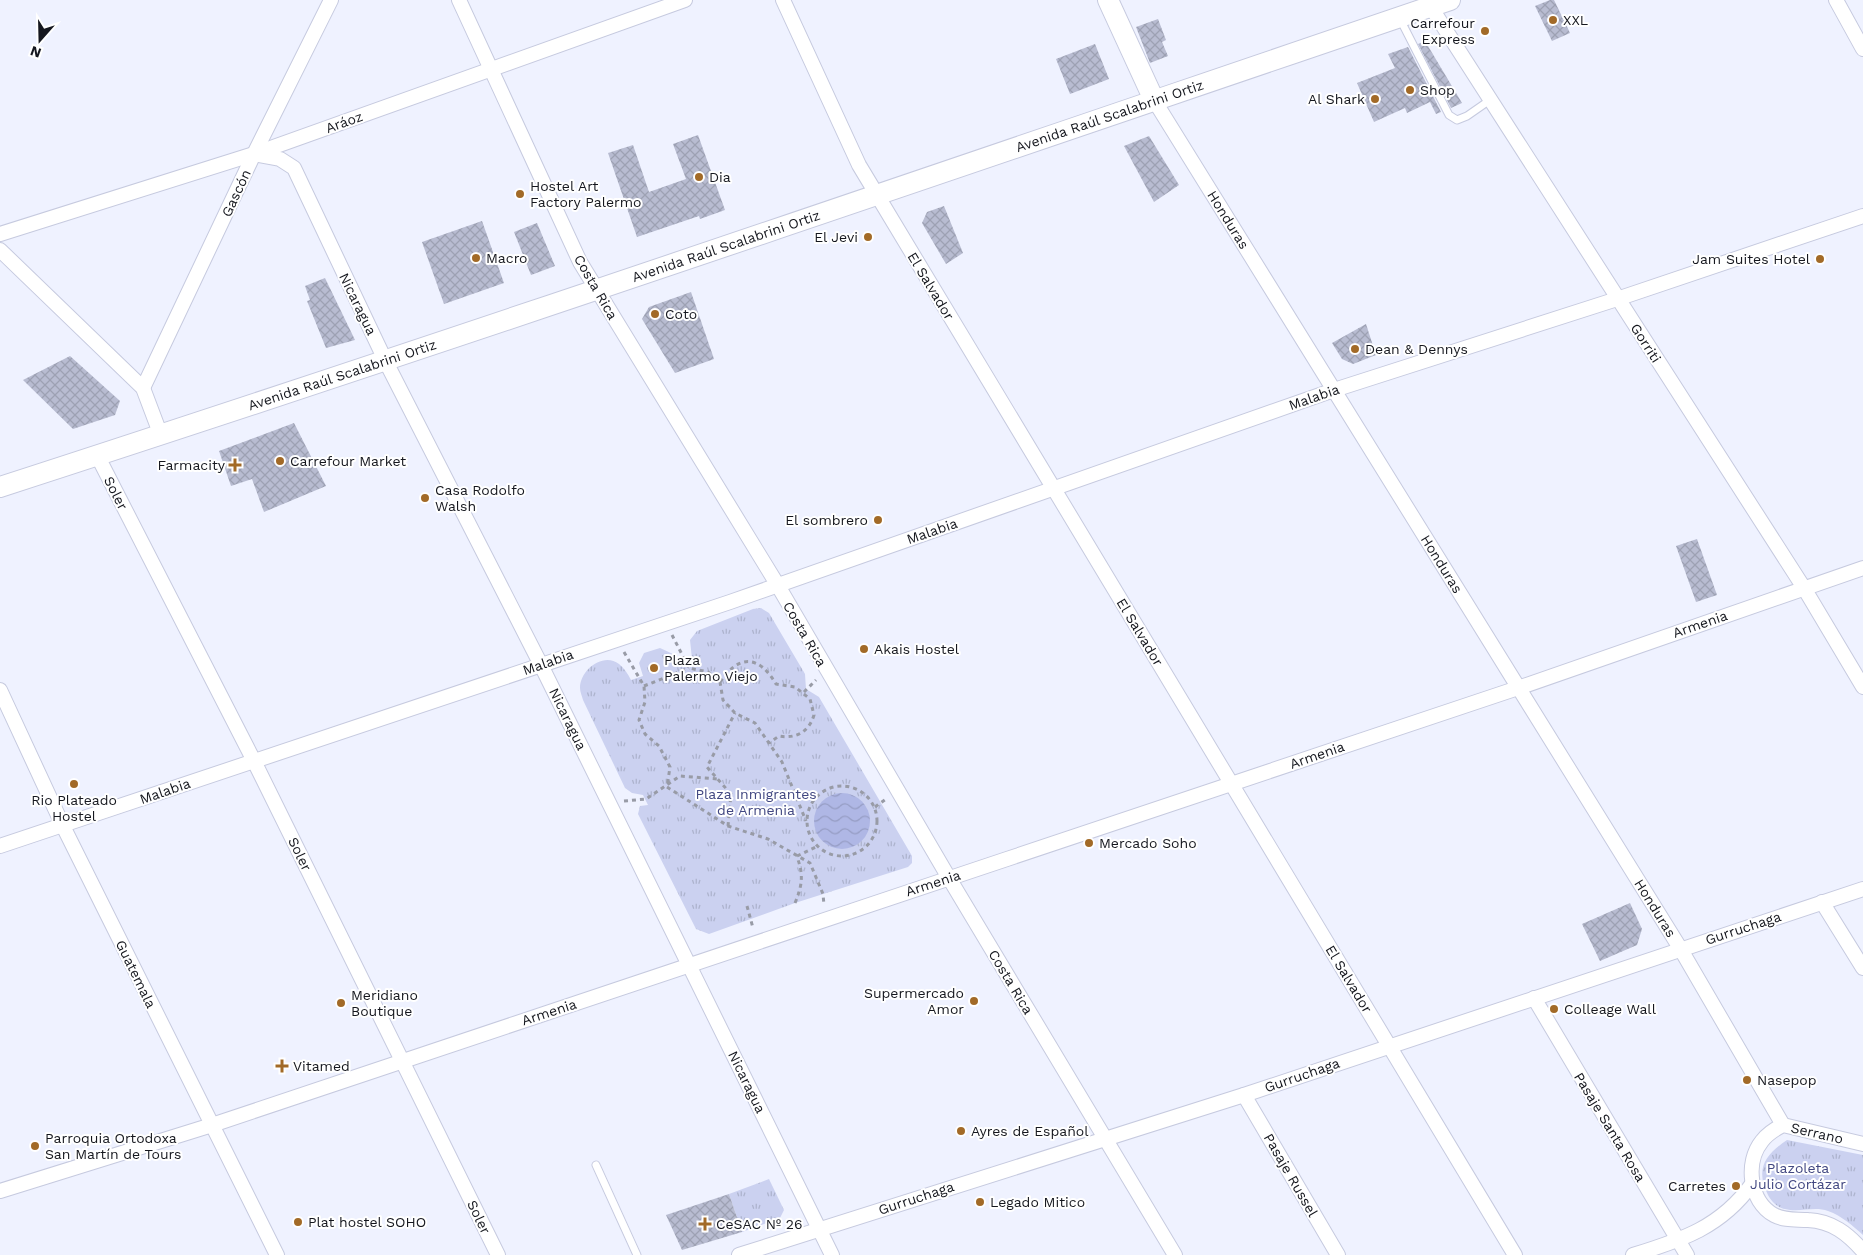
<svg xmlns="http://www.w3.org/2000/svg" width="1863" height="1255" viewBox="0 0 1863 1255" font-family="'Work Sans',sans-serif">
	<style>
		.park { fill: url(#park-tufts) }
		.water { fill: url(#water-waves) }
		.building { fill: url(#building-cross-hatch) }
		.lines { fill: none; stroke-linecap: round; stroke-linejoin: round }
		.lane-casing { stroke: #c6cadf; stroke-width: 9 }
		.street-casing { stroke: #c6cadf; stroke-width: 16 }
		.secondary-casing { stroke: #c6cadf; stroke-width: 22 }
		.path { stroke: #989ba6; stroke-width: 3; stroke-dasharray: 4 4; stroke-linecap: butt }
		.lane { stroke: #fff; stroke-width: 7 }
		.street { stroke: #fff; stroke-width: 14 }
		.secondary { stroke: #fff; stroke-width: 20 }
		.poi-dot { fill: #a26a27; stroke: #fff; stroke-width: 2 }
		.labels { text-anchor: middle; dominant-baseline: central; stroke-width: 4; stroke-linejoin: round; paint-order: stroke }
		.poi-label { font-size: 14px; fill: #15171e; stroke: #fff; text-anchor: start }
		.street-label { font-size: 14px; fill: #15171e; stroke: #fff }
		.park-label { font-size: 14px; fill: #414781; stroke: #fff }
	</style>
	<defs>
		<pattern id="park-tufts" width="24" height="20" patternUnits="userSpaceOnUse" patternTransform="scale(1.25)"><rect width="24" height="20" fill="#cbd1f0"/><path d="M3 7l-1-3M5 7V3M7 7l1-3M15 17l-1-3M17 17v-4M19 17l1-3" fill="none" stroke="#adb3cd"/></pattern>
		<pattern id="water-waves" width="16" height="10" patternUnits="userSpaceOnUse" patternTransform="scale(1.25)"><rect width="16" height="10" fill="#afb7e5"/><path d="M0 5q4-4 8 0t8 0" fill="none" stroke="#969dc4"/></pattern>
		<pattern id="building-cross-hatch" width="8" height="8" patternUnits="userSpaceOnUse" patternTransform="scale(1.25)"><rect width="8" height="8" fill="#b8bcd1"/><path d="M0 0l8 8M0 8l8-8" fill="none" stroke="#9da1b3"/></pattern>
	</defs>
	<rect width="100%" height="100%" fill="#eff2ff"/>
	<g class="park">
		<path d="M761,608L769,613L805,674L806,689L819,697L912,856V863L908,867L795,903L709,934L696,929L638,814L640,806L648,805L643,795L632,793L625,788L583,700C582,696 580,692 580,688C580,670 603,652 619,664C624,668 628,674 631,680L643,676L639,663L644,653L660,648L673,654L679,664L692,659L690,640L697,631L753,609Z"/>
		<path d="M1787,1140L1863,1155V1235C1853,1226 1842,1216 1828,1211C1814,1206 1799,1213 1785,1209C1778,1208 1771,1201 1768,1195C1755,1169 1765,1155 1787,1140Z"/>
		<polygon points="769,1179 784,1210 780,1218 742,1232 729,1194"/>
	</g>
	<circle class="water" cx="842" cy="821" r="28"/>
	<g class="building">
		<polygon points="1550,0 1554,0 1570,33 1552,41 1535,6"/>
		<polygon points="1158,19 1166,40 1162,42 1168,56 1150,63 1136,27"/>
		<polygon points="1425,41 1462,103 1451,108 1418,44"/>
		<polygon points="1095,44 1109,79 1070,94 1056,59"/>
		<polygon points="1408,47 1441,112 1436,114 1430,102 1407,113 1405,108 1374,122 1357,83 1395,68 1388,54"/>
		<polygon points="698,135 725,210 700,219 699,216 637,237 608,153 633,145 649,192 686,179 673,144"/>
		<polygon points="1149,136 1179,185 1154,202 1124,146"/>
		<polygon points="944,206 963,253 946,264 922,223 927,212"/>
		<polygon points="482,221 504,283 444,304 422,242"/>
		<polygon points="537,223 555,266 531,275 514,232"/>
		<polygon points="325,278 355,340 326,348 307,301 310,300 305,286"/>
		<polygon points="691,292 714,359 675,373 642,319 649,307"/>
		<polygon points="1366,324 1376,355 1353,364 1342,359 1332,343"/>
		<polygon points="70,356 120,401 115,415 73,429 23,380"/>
		<polygon points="294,423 326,486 264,512 252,479 231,486 219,451"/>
		<polygon points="1697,539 1717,595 1696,602 1676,546"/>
		<polygon points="1630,903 1642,929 1637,945 1600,961 1582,924"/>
		<polygon points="729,1194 742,1232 682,1250 666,1215"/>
	</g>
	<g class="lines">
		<g class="lane-casing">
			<g id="lane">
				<polyline points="1400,19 1449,115 1457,120 1467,116 1490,100"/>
				<polyline points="596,1165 637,1255"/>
			</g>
		</g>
		<g class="street-casing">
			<g id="street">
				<polyline points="459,0 580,262 777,584 949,878 1175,1255"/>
				<polyline points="783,0 859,165 1515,1255"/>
				<polyline points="1836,0 1863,49"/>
				<polyline points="1427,1 1804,588 1863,687"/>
				<path id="s1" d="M1154,100L1680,948L1783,1125"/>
				<polyline points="254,154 280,159 294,168 386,362 541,665 832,1255"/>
				<polyline points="0,234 254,154 685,0"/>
				<polyline points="0,250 143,388 160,433"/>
				<polyline points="143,388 254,154 331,0"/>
				<polyline points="97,455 254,761 498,1255"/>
				<polyline points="0,690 63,826 277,1255"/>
				<polyline points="0,846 730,602 1334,390 1614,300 1863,216"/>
				<polyline points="1822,902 1863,968"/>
				<polyline points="1534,998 1687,1255"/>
				<polyline points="1244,1095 1338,1255"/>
				<path d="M1863,1144L1783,1125C1775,1129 1768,1133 1762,1141C1745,1162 1749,1201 1774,1215C1786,1221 1796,1219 1808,1220C1832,1221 1848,1234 1863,1251"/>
				<polyline points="0,1191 212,1125 1007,859 1518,688 1863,568"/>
				<polyline points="739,1255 1244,1095 1863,889"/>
				<path d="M1633,1255C1682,1240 1721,1227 1752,1184"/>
			</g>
		</g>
		<g class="secondary-casing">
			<g id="secondary">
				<polyline points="1108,0 1154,100"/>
				<path id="s2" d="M0,487C485,330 967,164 1450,0"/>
			</g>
		</g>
		<g class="path">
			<polyline points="672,635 689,668 708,672 720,682 723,700 735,713 755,723 782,762 806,821"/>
			<polyline points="624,652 644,686 645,702 639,720 645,734 659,746 670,767 667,787"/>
			<path d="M720,682C739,654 759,655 776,684L795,687L810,699L814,715C809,732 796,739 779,736L769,743"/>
			<polyline points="644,686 689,668"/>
			<polyline points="804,692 816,680"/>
			<circle cx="842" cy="821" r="35"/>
			<polyline points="667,787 728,826 768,839 810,863 823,894 824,905"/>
			<polyline points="624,801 646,799 680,776 718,779"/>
			<polyline points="875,807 886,799"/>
			<polyline points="728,826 731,794 707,767 735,713"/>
			<polyline points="797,856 816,847"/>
			<path d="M795,903C802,886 804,875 797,857"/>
			<polyline points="747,906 753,928"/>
		</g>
		<use href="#lane" class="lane"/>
		<use href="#street" class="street"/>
		<use href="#secondary" class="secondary"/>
	</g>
	<g class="poi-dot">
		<circle cx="1553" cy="20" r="5"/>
		<circle cx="1485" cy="31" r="5"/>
		<circle cx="1410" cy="90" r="5"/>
		<circle cx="1375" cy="99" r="5"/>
		<circle cx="699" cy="177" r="5"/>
		<circle cx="520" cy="194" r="5"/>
		<circle cx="868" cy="237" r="5"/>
		<circle cx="476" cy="258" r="5"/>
		<circle cx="1820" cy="259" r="5"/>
		<circle cx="655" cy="314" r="5"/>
		<circle cx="1355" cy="349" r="5"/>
		<circle cx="280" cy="461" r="5"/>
		<path d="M232.5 457.5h5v5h5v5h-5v5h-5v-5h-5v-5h5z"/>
		<circle cx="425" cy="498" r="5"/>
		<circle cx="878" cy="520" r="5"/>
		<circle cx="864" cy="649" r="5"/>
		<circle cx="654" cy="668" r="5"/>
		<circle cx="74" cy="784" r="5"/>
		<circle cx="1089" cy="843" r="5"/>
		<circle cx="974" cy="1001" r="5"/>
		<circle cx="341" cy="1003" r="5"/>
		<circle cx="1554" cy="1009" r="5"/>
		<path d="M279.5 1058.5h5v5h5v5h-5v5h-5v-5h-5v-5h5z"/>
		<circle cx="1747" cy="1080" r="5"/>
		<circle cx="961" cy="1131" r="5"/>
		<circle cx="35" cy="1146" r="5"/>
		<circle cx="1736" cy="1186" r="5"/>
		<circle cx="980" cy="1202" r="5"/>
		<circle cx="298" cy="1222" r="5"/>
		<path d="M702.5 1216.5h5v5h5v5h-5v5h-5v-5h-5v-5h5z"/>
	</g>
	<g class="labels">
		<g class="poi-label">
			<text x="1563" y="20">XXL</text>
			<text x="1475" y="23" text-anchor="end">Carrefour<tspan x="1475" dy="16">Express</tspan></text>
			<text x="1420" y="90">Shop</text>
			<text x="1365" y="99" text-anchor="end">Al Shark</text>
			<text x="709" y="177">Dia</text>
			<text x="530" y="186">Hostel Art<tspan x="530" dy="16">Factory Palermo</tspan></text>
			<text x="858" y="237" text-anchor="end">El Jevi</text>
			<text x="486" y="258">Macro</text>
			<text x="1810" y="259" text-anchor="end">Jam Suites Hotel</text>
			<text x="665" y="314">Coto</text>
			<text x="1365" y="349">Dean &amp; Dennys</text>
			<text x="290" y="461">Carrefour Market</text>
			<text x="225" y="465" text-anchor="end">Farmacity</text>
			<text x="435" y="490">Casa Rodolfo<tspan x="435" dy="16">Walsh</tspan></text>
			<text x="868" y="520" text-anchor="end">El sombrero</text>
			<text x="874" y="649">Akais Hostel</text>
			<text x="664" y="660">Plaza<tspan x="664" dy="16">Palermo Viejo</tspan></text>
			<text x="74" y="800" text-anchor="middle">Rio Plateado<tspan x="74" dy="16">Hostel</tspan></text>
			<text x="1099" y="843">Mercado Soho</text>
			<text x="964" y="993" text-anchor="end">Supermercado<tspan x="964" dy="16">Amor</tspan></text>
			<text x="351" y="995">Meridiano<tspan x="351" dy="16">Boutique</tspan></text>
			<text x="1564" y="1009">Colleage Wall</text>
			<text x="293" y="1066">Vitamed</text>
			<text x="1757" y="1080">Nasepop</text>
			<text x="971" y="1131">Ayres de Español</text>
			<text x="45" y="1138">Parroquia Ortodoxa<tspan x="45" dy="16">San Martín de Tours</tspan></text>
			<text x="1726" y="1186" text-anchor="end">Carretes</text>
			<text x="990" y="1202">Legado Mitico</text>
			<text x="308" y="1222">Plat hostel SOHO</text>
			<text x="716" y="1224">CeSAC Nº 26</text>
		</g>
		<g class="street-label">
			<text stroke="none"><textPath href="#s2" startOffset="1170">Avenida Raúl Scalabrini Ortiz</textPath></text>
			<text transform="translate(344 122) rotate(-20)">Aráoz</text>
			<text transform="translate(236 193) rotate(-65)">Gascón</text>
			<text stroke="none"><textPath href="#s1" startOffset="141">Honduras</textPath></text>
			<text stroke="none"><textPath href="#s2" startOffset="765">Avenida Raúl Scalabrini Ortiz</textPath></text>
			<text transform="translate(931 286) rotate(59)">El Salvador</text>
			<text transform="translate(596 287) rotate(60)">Costa Rica</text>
			<text transform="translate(358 304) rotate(64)">Nicaragua</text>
			<text transform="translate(1646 343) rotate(57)">Gorriti</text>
			<text stroke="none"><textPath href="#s2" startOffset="360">Avenida Raúl Scalabrini Ortiz</textPath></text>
			<text transform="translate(1314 397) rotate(-19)">Malabia</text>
			<text transform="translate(116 493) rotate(63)">Soler</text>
			<text transform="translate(932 531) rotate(-19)">Malabia</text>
			<text stroke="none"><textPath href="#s1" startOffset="546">Honduras</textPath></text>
			<text transform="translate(1700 624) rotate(-19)">Armenia</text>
			<text transform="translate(1140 632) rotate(59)">El Salvador</text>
			<text transform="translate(805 634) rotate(60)">Costa Rica</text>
			<text transform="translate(548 662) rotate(-19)">Malabia</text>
			<text transform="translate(568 719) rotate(64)">Nicaragua</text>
			<text transform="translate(1317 755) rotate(-19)">Armenia</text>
			<text transform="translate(165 791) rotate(-19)">Malabia</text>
			<text transform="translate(300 854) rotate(64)">Soler</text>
			<text transform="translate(933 883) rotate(-18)">Armenia</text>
			<text stroke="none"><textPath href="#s1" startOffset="951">Honduras</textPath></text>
			<text transform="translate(1743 928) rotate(-18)">Gurruchaga</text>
			<text transform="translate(136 974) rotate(64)">Guatemala</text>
			<text transform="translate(1349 979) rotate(59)">El Salvador</text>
			<text transform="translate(1011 982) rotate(59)">Costa Rica</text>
			<text transform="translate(549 1012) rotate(-18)">Armenia</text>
			<text transform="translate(1302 1075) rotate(-19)">Gurruchaga</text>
			<text transform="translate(747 1082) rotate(64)">Nicaragua</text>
			<text transform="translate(1610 1127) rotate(59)">Pasaje Santa Rosa</text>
			<text transform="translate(1817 1133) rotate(13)">Serrano</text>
			<text transform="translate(1291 1175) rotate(60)">Pasaje Russel</text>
			<text transform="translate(916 1198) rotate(-18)">Gurruchaga</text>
			<text transform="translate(479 1217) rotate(64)">Soler</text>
		</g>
		<g class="park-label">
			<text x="756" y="794">Plaza Inmigrantes<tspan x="756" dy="16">de Armenia</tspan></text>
			<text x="1798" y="1168">Plazoleta<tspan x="1798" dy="16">Julio Cortázar</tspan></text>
		</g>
	</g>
	<g transform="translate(40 40) rotate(200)" stroke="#ffffff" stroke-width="4" paint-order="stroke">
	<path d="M0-4L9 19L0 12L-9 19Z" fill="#15171e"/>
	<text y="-8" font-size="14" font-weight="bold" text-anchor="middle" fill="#15171e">N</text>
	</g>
</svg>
